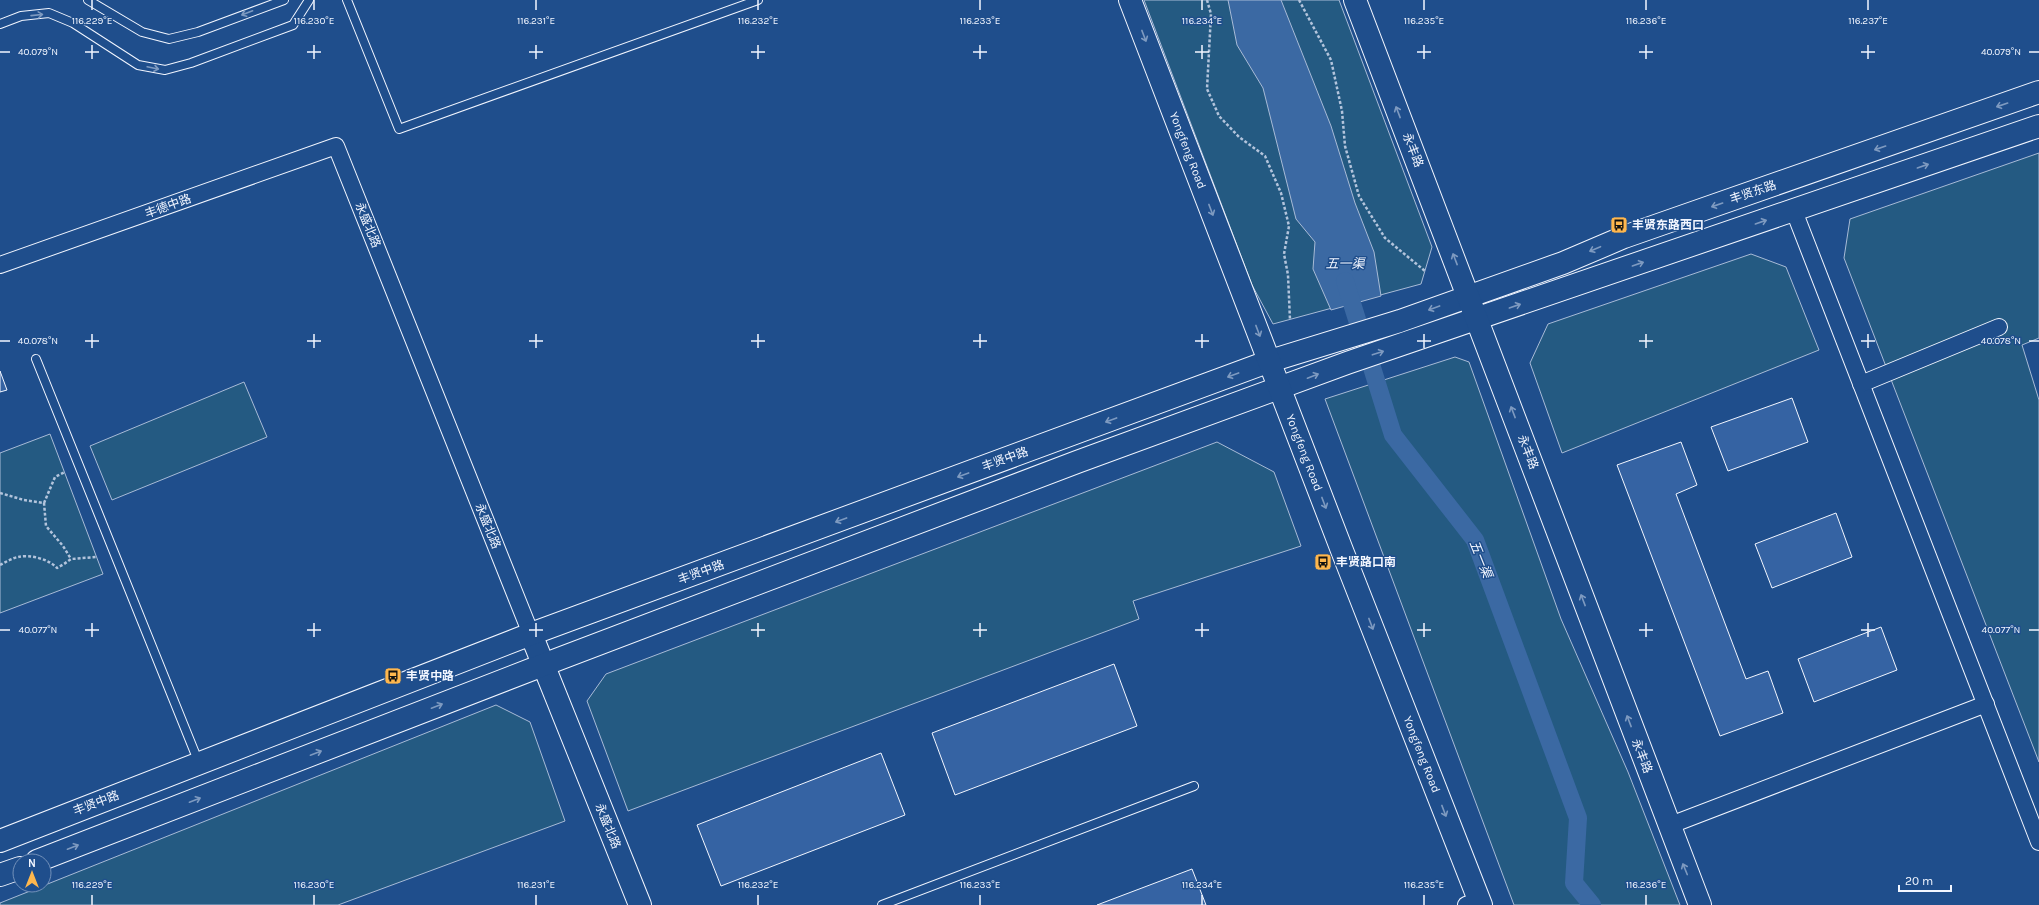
<svg xmlns="http://www.w3.org/2000/svg" width="2039" height="905" viewBox="0 0 2039 905" font-family="Karla,'Noto Sans SC',sans-serif">
	<style>
		.green { fill: #245a82; stroke: #a8bbd7 }
		.water { fill: #3b69a3; stroke: #a8bbd7 }
		.lines { fill: none; stroke-linecap: round; stroke-linejoin: round }
		.canal { stroke: #3b69a3; stroke-width: 18 }
		.building { fill: #3563a3; stroke: #f2f6ff }
		.lane-casing { stroke: #f2f6ff; stroke-width: 10 }
		.street-casing { stroke: #f2f6ff; stroke-width: 18 }
		.secondary-casing { stroke: #f2f6ff; stroke-width: 24 }
		.primary-casing { stroke: #f2f6ff; stroke-width: 24 }
		.path { stroke: #b3c4dc; stroke-width: 2.5; stroke-dasharray: 3 2; stroke-linecap: butt }
		.lane { stroke: #1f4e8c; stroke-width: 8 }
		.street { stroke: #1f4e8c; stroke-width: 16 }
		.secondary { stroke: #1f4e8c; stroke-width: 22 }
		.primary { stroke: #1f4e8c; stroke-width: 22 }
		.oneway { stroke: #7e9ac0 }
		.ticks { fill: none; stroke: #f2f6ff; stroke-width: 1.5 }
		.labels { text-anchor: middle; dominant-baseline: central; stroke-width: 3; stroke-linejoin: round; paint-order: stroke }
		.street-label { font-size: 12px; fill: #f2f6ff; stroke: #1f4e8c }
		.poi-label { font-size: 12px; font-weight: bold; fill: #f2f6ff; stroke: #1f4e8c; text-anchor: start }
		.water-label { font-size: 13px; font-style: italic; fill: #f2f6ff; stroke: #1f4e8c }
		.ticks-label { font-size: 10px; text-anchor: middle; fill: #f2f6ff; stroke: #1f4e8c; stroke-width: 3; stroke-linejoin: round; paint-order: stroke }
	</style>
	<rect width="100%" height="100%" fill="#1f4e8c"/>
	<g class="green">
		<polygon points="1144,0 1339,0 1432,247 1421,284 1273,324 1252,285"/>
		<polygon points="2039,153 2039,338 2022,345 2039,400 2039,762 1844,258 1850,219"/>
		<polygon points="1751,254 1786,267 1819,350 1562,453 1530,363 1548,324"/>
		<polygon points="1455,357 1469,362 1561,619 1628,772 1680,905 1514,905 1325,399"/>
		<polygon points="244,382 267,437 112,500 90,446"/>
		<polygon points="50,434 103,574 0,613 0,453"/>
		<polygon points="1217,442 1274,472 1301,546 1133,601 1139,619 628,811 587,701 606,674"/>
		<polygon points="496,705 530,722 565,821 338,905 0,905 0,903"/>
	</g>
	<polygon class="water" points="1228,0 1281,0 1331,126 1355,203 1374,252 1381,296 1331,310 1313,269 1315,242 1296,219 1263,88 1237,45"/>
	<g class="lines">
		<polyline class="canal" points="1345,281 1393,435 1475,540 1578,818 1574,883 1592,905"/>
	</g>
	<g class="building">
		<polygon points="0,371 7,390 0,392"/>
		<polygon points="1792,398 1808,442 1728,471 1711,427"/>
		<polygon points="1681,442 1697,485 1676,494 1746,679 1768,671 1783,713 1720,736 1617,465"/>
		<polygon points="1836,513 1852,557 1772,588 1755,544"/>
		<polygon points="1881,627 1897,670 1814,702 1798,659"/>
		<polygon points="1114,664 1137,726 955,795 932,733"/>
		<polygon points="881,753 905,815 721,886 697,825"/>
		<polygon points="1192,869 1206,905 1097,905"/>
	</g>
	<g class="lines">
		<g class="lane-casing">
			<g id="lane">
				<polyline points="88,0 142,32 169,39 198,32 284,0"/>
				<polyline points="347,0 399,129 758,0"/>
				<polyline points="0,24 21,16 49,13 73,23 138,65 165,70 191,63 293,25 309,0"/>
				<polyline points="36,359 199,763"/>
				<polyline points="882,905 1194,786"/>
			</g>
		</g>
		<g class="street-casing">
			<g id="street">
				<polyline points="1794,211 2039,842"/>
				<polyline points="0,265 336,146 531,634"/>
				<polyline points="1861,384 1999,327"/>
				<polyline points="1668,826 1986,704"/>
				<polyline points="1466,905 1479,900"/>
			</g>
		</g>
		<g class="secondary-casing">
			<g id="secondary">
				<polyline points="531,634 640,905"/>
				<polyline points="0,841 531,634 1270,361 1400,321 1563,263 1624,237 2039,92"/>
				<polyline points="37,861 543,665 1077,462 1347,363 2039,126"/>
				<polyline points="0,875 20,868"/>
			</g>
		</g>
		<g class="primary-casing">
			<g id="primary">
				<path id="s1" d="M1130,0L1343,553L1481,905"/>
				<polyline points="1355,0 1700,905"/>
			</g>
		</g>
		<g class="path">
			<polyline points="1207,0 1211,14 1207,89 1219,116 1239,137 1265,156 1281,193 1289,226 1284,254 1288,275 1290,320"/>
			<polyline points="1299,0 1331,60 1342,111 1345,146 1359,196 1385,238 1425,271"/>
			<polyline points="0,493 24,500 44,503 46,526 63,546 71,559"/>
			<polyline points="44,503 55,477 65,472"/>
			<path d="M0,565C6,562 12,558 18,557C29,554 49,559 57,568L64,564L71,559L96,557"/>
		</g>
		<use href="#lane" class="lane"/>
		<use href="#street" class="street"/>
		<use href="#secondary" class="secondary"/>
		<use href="#primary" class="primary"/>
	</g>
	<defs><path id="oneway-shaft" d="M-6 0H5M1.5-3L5.5 0L1.5 3" fill="none" stroke-width="1.6" stroke-linecap="round" stroke-linejoin="round"/></defs>
	<g class="oneway">
		<use href="#oneway-shaft" transform="translate(247 13) rotate(159)"/>
		<use href="#oneway-shaft" transform="translate(37 15) rotate(-6)"/>
		<use href="#oneway-shaft" transform="translate(1144 36) rotate(69)"/>
		<use href="#oneway-shaft" transform="translate(153 68) rotate(12)"/>
		<use href="#oneway-shaft" transform="translate(2002 105) rotate(161)"/>
		<use href="#oneway-shaft" transform="translate(1398 112) rotate(-111)"/>
		<use href="#oneway-shaft" transform="translate(1880 148) rotate(161)"/>
		<use href="#oneway-shaft" transform="translate(1923 166) rotate(-19)"/>
		<use href="#oneway-shaft" transform="translate(1717 205) rotate(161)"/>
		<use href="#oneway-shaft" transform="translate(1211 210) rotate(69)"/>
		<use href="#oneway-shaft" transform="translate(1761 222) rotate(-19)"/>
		<use href="#oneway-shaft" transform="translate(1595 249) rotate(157)"/>
		<use href="#oneway-shaft" transform="translate(1455 259) rotate(-111)"/>
		<use href="#oneway-shaft" transform="translate(1638 264) rotate(-19)"/>
		<use href="#oneway-shaft" transform="translate(1515 306) rotate(-19)"/>
		<use href="#oneway-shaft" transform="translate(1434 308) rotate(160)"/>
		<use href="#oneway-shaft" transform="translate(1258 331) rotate(69)"/>
		<use href="#oneway-shaft" transform="translate(1378 353) rotate(-18)"/>
		<use href="#oneway-shaft" transform="translate(1233 375) rotate(160)"/>
		<use href="#oneway-shaft" transform="translate(1313 376) rotate(-21)"/>
		<use href="#oneway-shaft" transform="translate(1513 412) rotate(-111)"/>
		<use href="#oneway-shaft" transform="translate(1111 420) rotate(160)"/>
		<use href="#oneway-shaft" transform="translate(963 475) rotate(160)"/>
		<use href="#oneway-shaft" transform="translate(1324 503) rotate(69)"/>
		<use href="#oneway-shaft" transform="translate(841 520) rotate(160)"/>
		<use href="#oneway-shaft" transform="translate(1583 600) rotate(-111)"/>
		<use href="#oneway-shaft" transform="translate(1371 624) rotate(69)"/>
		<use href="#oneway-shaft" transform="translate(437 706) rotate(-21)"/>
		<use href="#oneway-shaft" transform="translate(1629 721) rotate(-111)"/>
		<use href="#oneway-shaft" transform="translate(316 753) rotate(-21)"/>
		<use href="#oneway-shaft" transform="translate(195 800) rotate(-21)"/>
		<use href="#oneway-shaft" transform="translate(1444 811) rotate(69)"/>
		<use href="#oneway-shaft" transform="translate(73 847) rotate(-21)"/>
		<use href="#oneway-shaft" transform="translate(1685 869) rotate(-112)"/>
	</g>
	<path class="ticks" d="M92,0V10M314,0V10M536,0V10M758,0V10M980,0V10M1202,0V10M1424,0V10M1646,0V10M1868,0V10M92,45V59M314,45V59M536,45V59M758,45V59M980,45V59M1202,45V59M1424,45V59M1646,45V59M1868,45V59M0,52H10M85,52H99M307,52H321M529,52H543M751,52H765M973,52H987M1195,52H1209M1417,52H1431M1639,52H1653M1861,52H1875M2029,52H2039M92,334V348M314,334V348M536,334V348M758,334V348M980,334V348M1202,334V348M1424,334V348M1646,334V348M1868,334V348M0,341H10M85,341H99M307,341H321M529,341H543M751,341H765M973,341H987M1195,341H1209M1417,341H1431M1639,341H1653M1861,341H1875M2029,341H2039M92,623V637M314,623V637M536,623V637M758,623V637M980,623V637M1202,623V637M1424,623V637M1646,623V637M1868,623V637M0,630H10M85,630H99M307,630H321M529,630H543M751,630H765M973,630H987M1195,630H1209M1417,630H1431M1639,630H1653M1861,630H1875M2029,630H2039M92,895V905M314,895V905M536,895V905M758,895V905M980,895V905M1202,895V905M1424,895V905M1646,895V905"/>
	<defs>
		<g id="bus-square" transform="scale(0.9)"><rect x="-9" y="-9" width="18" height="18" rx="4" fill="#ffb74d" stroke="#1f4e8c"/><path d="M-5-6H5V4H4V6H2V4H-2V6H-4V4H-5ZM-3.5-4V0h7V-4ZM-3.5 1.2v1.5H-2V1.2ZM2 1.2v1.5H3.5V1.2Z" fill="#111"/></g>
	</defs>
	<g fill-rule="evenodd">
		<use href="#bus-square" x="1619" y="225"/>
		<use href="#bus-square" x="1323" y="562"/>
		<use href="#bus-square" x="393" y="676"/>
	</g>
	<g class="labels">
		<g class="street-label">
			<text transform="translate(1413 150) rotate(69)">永丰路</text>
			<text stroke="none"><textPath href="#s1" startOffset="161">Yongfeng Road</textPath></text>
			<text transform="translate(1753 192) rotate(-19)">丰贤东路</text>
			<text transform="translate(168 206) rotate(-20)">丰德中路</text>
			<text transform="translate(368 225) rotate(68)">永盛北路</text>
			<text transform="translate(1528 452) rotate(69)">永丰路</text>
			<text stroke="none"><textPath href="#s1" startOffset="485">Yongfeng Road</textPath></text>
			<text transform="translate(1005 459) rotate(-20)">丰贤中路</text>
			<text transform="translate(488 526) rotate(68)">永盛北路</text>
			<text transform="translate(701 572) rotate(-20)">丰贤中路</text>
			<text stroke="none"><textPath href="#s1" startOffset="809">Yongfeng Road</textPath></text>
			<text transform="translate(1642 756) rotate(69)">永丰路</text>
			<text transform="translate(96 803) rotate(-21)">丰贤中路</text>
			<text transform="translate(608 826) rotate(68)">永盛北路</text>
		</g>
		<g class="poi-label">
			<text x="1632" y="225">丰贤东路西口</text>
			<text x="1336" y="562">丰贤路口南</text>
			<text x="406" y="676">丰贤中路</text>
		</g>
		<g class="water-label">
			<text x="1345" y="263">五一渠</text>
			<text transform="translate(1481 559) rotate(68)">五一渠</text>
		</g>
	</g>
	<g class="ticks-label">
		<text x="92" y="24">116.229°E</text>
		<text x="314" y="24">116.230°E</text>
		<text x="536" y="24">116.231°E</text>
		<text x="758" y="24">116.232°E</text>
		<text x="980" y="24">116.233°E</text>
		<text x="1202" y="24">116.234°E</text>
		<text x="1424" y="24">116.235°E</text>
		<text x="1646" y="24">116.236°E</text>
		<text x="1868" y="24">116.237°E</text>
		<text x="38" y="55">40.079°N</text>
		<text x="2001" y="55">40.079°N</text>
		<text x="38" y="344">40.078°N</text>
		<text x="2001" y="344">40.078°N</text>
		<text x="38" y="633">40.077°N</text>
		<text x="2001" y="633">40.077°N</text>
		<text x="92" y="888">116.229°E</text>
		<text x="314" y="888">116.230°E</text>
		<text x="536" y="888">116.231°E</text>
		<text x="758" y="888">116.232°E</text>
		<text x="980" y="888">116.233°E</text>
		<text x="1202" y="888">116.234°E</text>
		<text x="1424" y="888">116.235°E</text>
		<text x="1646" y="888">116.236°E</text>
	</g>
	<g transform="translate(32 873)"><circle r="19" fill="#1f4e8c" stroke="#7391ba"/>
	<path d="M0-3L7 15L0 10L-7 15Z" fill="#ffb74d"/>
	<text y="-6" font-size="11" font-weight="bold" text-anchor="middle" fill="#f2f6ff">N</text>
	</g>
	<path d="M1899 885v6h52v-6" fill="none" stroke="#f2f6ff" stroke-width="2"/>
	<text x="1905" y="885" font-size="12" fill="#f2f6ff" stroke="#1f4e8c" stroke-width="3" paint-order="stroke">20 m</text>
</svg>
